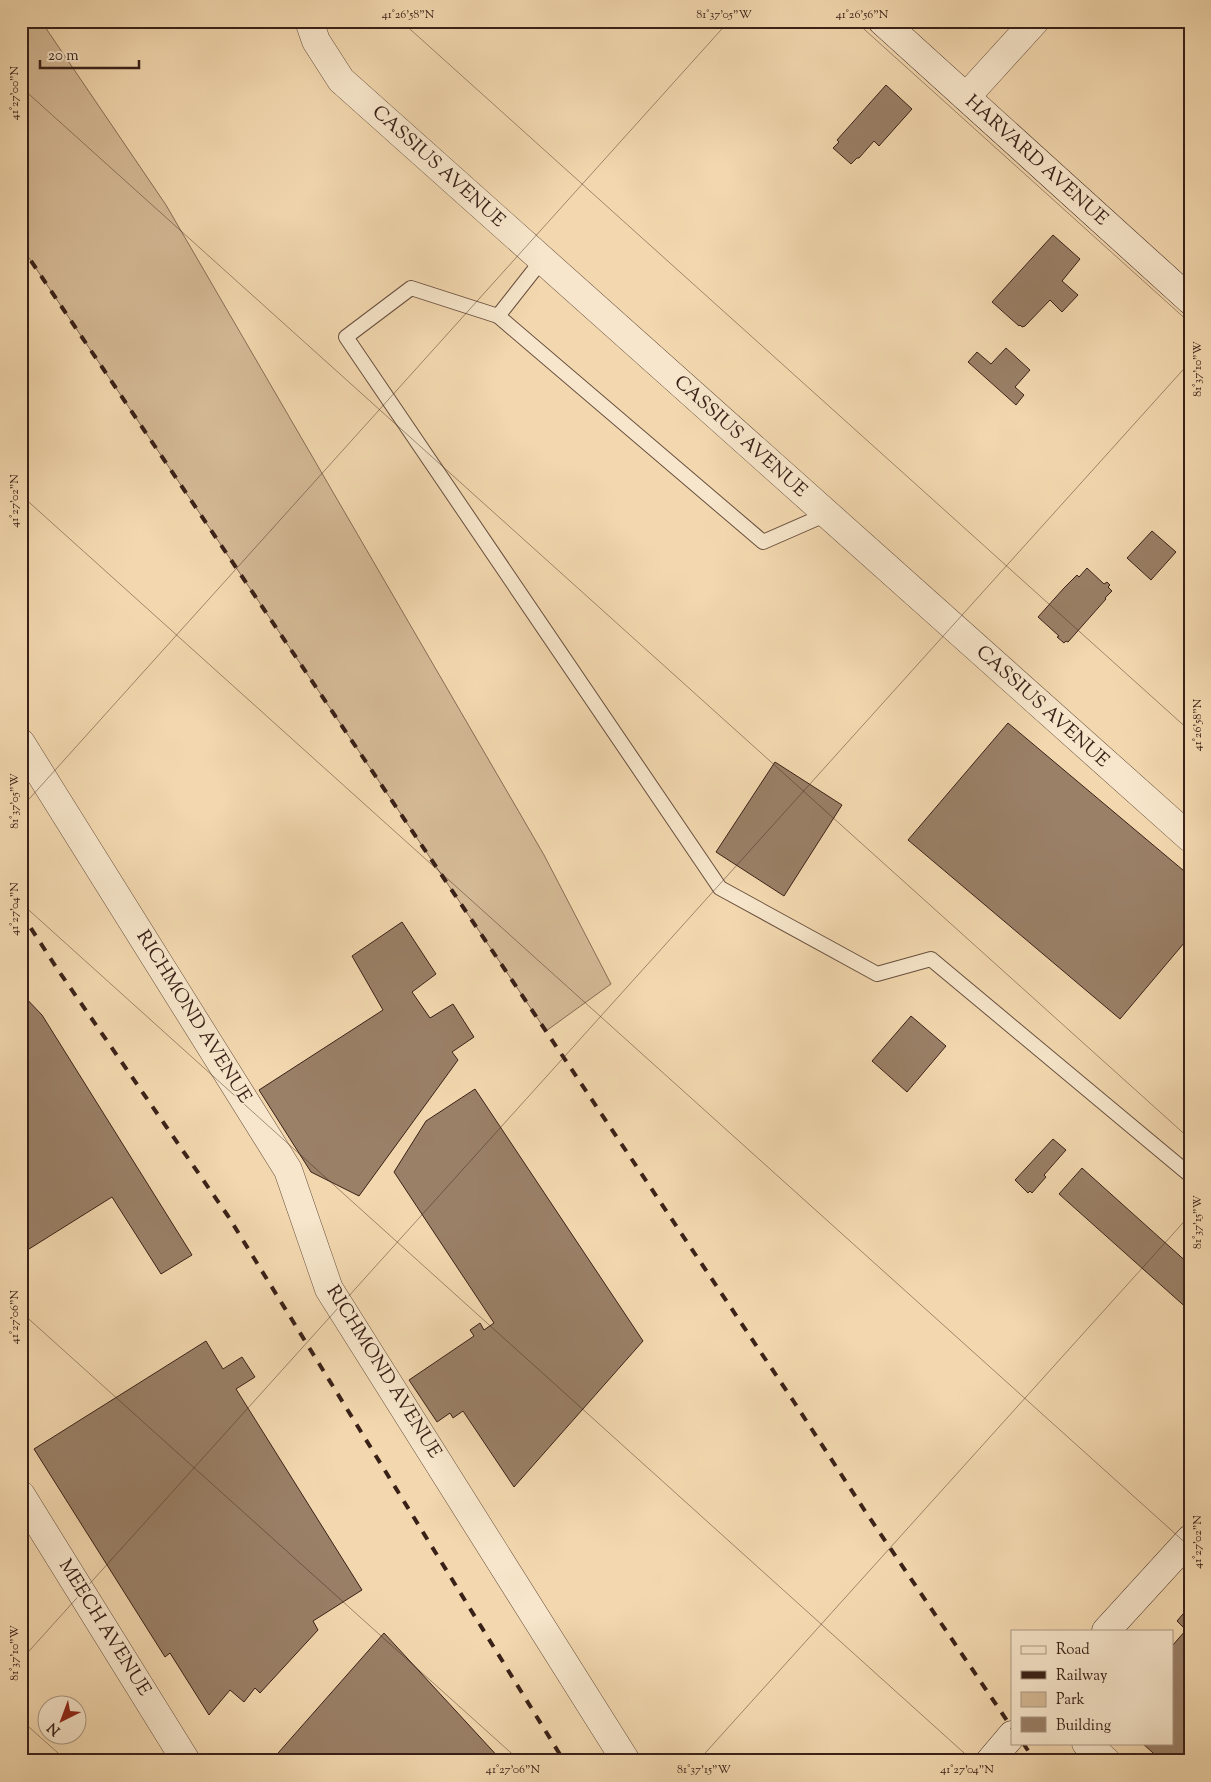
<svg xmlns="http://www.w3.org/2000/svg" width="1211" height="1782" viewBox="0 0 1211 1782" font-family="'Sorts Mill Goudy',serif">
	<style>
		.green { fill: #d4b995; stroke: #876d56 }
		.building { fill: #9a8067; stroke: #3a2118 }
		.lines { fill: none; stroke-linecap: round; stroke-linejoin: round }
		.service-casing { stroke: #684f3e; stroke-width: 16 }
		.minor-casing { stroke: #684f3e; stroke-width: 29 }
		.tertiary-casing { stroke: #684f3e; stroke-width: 29 }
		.secondary-casing { stroke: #3a2118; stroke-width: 29 }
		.service { stroke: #f7e6cb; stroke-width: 14 }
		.minor { stroke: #f7e6cb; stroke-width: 28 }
		.tertiary { stroke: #f7e6cb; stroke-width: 28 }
		.secondary { stroke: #f7e6cb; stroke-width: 28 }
		.rail { stroke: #3a2118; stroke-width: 4; stroke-dasharray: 9 9; stroke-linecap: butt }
		.ticks { fill: none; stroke: #3a2118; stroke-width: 1; stroke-opacity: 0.45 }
		.labels { text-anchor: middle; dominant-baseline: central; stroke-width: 4; stroke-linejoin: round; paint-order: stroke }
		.street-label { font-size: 19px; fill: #3a2118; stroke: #f7e6cb }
		.neatline { fill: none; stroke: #3a2118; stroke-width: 2 }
		.ticks-label { font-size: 12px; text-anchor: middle; fill: #3a2118 }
	</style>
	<rect width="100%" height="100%" fill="#f3d8af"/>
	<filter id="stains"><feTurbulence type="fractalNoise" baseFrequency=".004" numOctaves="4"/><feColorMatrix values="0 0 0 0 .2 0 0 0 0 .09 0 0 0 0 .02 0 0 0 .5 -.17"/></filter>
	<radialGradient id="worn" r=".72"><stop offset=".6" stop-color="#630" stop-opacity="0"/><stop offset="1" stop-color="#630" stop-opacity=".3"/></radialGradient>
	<polygon class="green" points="21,21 41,21 166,205 544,855 611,984 546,1031 21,246"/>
	<g class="building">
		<polygon points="886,85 912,109 879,146 874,141 859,158 857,158 851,164 833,148 839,142 837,140"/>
		<polygon points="1053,235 1080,259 1062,281 1078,295 1062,312 1050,300 1025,326 1022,327 1020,325 1019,326 992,302"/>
		<polygon points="1006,348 1030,370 1015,387 1024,395 1016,405 968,362 977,352 991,364"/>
		<polygon points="1152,531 1176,552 1151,580 1127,558"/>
		<polygon points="1087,568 1104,584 1107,582 1110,585 1108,587 1112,591 1105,598 1106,599 1068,642 1066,641 1064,643 1057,637 1059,636 1038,617 1064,588 1077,575 1079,577"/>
		<polygon points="1008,723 1190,876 1190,936 1120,1019 908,840"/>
		<polygon points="775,762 842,805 784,896 716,852"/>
		<polygon points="402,922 436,974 412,992 430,1018 453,1004 474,1037 452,1052 458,1060 359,1196 311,1172 259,1090 383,1010 352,956"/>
		<polygon points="21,993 42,1015 192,1255 161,1274 112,1197 21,1254"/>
		<polygon points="911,1016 946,1046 907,1092 872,1061"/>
		<polygon points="475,1089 643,1341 514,1487 463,1411 453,1418 450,1413 437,1422 409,1380 474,1336 470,1330 480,1323 484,1330 494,1323 394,1172 426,1121"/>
		<polygon points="1053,1139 1066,1150 1044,1175 1046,1177 1032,1193 1030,1191 1028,1193 1015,1180"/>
		<polygon points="1082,1168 1190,1265 1190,1311 1059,1194"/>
		<polygon points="206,1341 223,1369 242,1357 255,1377 236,1389 362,1590 313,1621 318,1630 260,1693 255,1688 244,1702 230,1690 209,1715 170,1653 165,1657 34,1449"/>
		<polygon points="1189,1607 1190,1761 1162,1761 1142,1743 1172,1743 1172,1646 1186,1630 1177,1621"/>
		<polygon points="384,1633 502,1761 271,1761"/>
	</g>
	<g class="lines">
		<g class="service-casing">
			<g id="service">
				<polyline points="542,260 498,316 411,288 346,337 720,888 877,974 931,959 1190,1175"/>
				<polyline points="498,316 763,542 827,514"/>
			</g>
		</g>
		<g class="minor-casing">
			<g id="minor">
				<polyline points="309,21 316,41 341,80 1190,838"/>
				<polyline points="966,97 1035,21"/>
				<polyline points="21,743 288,1170 329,1289 626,1761"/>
				<polyline points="1086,1743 1106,1761"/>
			</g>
		</g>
		<g class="tertiary-casing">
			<polyline id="tertiary" points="21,1495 186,1761"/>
		</g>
		<g class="secondary-casing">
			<g id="secondary">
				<polyline points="882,21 1190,300"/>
				<polyline points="1106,1631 1190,1539"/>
				<polyline points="990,1761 1012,1735"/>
			</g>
		</g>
		<use href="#service" class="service"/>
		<use href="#minor" class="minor"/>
		<use href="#tertiary" class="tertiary"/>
		<use href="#secondary" class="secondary"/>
		<g class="rail">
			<polyline points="21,246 794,1402 865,1511 1012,1728"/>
			<polyline points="21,913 58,970 228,1216 564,1761"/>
			<polyline points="1023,1743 1035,1761"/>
		</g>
	</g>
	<path class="ticks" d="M401,21L1190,731M855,21L1190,323M21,87L1190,1139M21,495L1190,1547M21,808L729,21M21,903L973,1761M21,1312L520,1761M21,1660L1190,362M21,1720L67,1761M698,1761L1190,1215"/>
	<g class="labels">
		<g class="street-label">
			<text transform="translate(1036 161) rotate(42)">HARVARD AVENUE</text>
			<text transform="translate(438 167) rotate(42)">CASSIUS AVENUE</text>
			<text transform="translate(740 437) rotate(42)">CASSIUS AVENUE</text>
			<text transform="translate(1042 707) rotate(42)">CASSIUS AVENUE</text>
			<text transform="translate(193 1017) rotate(58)">RICHMOND AVENUE</text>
			<text transform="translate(383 1372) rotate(58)">RICHMOND AVENUE</text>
			<text transform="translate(104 1628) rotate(58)">MEECH AVENUE</text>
		</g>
	</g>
	<rect width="1211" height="1782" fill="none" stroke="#f3d8af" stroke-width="55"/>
	<rect x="1011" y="1630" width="162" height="115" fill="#f7e6cb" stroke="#ab9783"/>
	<rect x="1021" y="1646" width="25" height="8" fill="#f7e6cb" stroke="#ab9783"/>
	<text x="1056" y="1654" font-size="15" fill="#3a2118">Road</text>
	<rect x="1021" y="1671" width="25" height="8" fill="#3a2118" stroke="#ab9783"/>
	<text x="1056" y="1680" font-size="15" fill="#3a2118">Railway</text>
	<rect x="1021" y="1692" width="25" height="15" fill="#d4b995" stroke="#ab9783"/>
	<text x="1056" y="1704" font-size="15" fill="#3a2118">Park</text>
	<rect x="1021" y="1717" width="25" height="15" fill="#9a8067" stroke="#ab9783"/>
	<text x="1056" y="1730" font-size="15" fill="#3a2118">Building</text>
	<g transform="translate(62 1720) rotate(222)"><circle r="24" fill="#f7e6cb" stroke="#ab9783"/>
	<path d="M0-4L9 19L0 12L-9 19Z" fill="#8f2418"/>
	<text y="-8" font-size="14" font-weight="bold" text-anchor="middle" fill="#3a2118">N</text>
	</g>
	<path d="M40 60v8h99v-8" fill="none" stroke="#3a2118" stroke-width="2.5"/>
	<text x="48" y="60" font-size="15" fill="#3a2118" stroke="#f7e6cb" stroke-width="4" paint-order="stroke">20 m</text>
	<rect x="28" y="28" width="1156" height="1726" class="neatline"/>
	<g class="ticks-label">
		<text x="408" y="18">41°26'58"N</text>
		<text x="724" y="18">81°37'05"W</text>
		<text x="862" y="18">41°26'56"N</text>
		<text transform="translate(14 93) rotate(-90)" y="4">41°27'00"N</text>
		<text transform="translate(1197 369) rotate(-90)" y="4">81°37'10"W</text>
		<text transform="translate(14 501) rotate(-90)" y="4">41°27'02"N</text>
		<text transform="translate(1197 725) rotate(-90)" y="4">41°26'58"N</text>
		<text transform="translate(14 801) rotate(-90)" y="4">81°37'05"W</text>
		<text transform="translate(14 909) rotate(-90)" y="4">41°27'04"N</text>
		<text transform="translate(1197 1222) rotate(-90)" y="4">81°37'15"W</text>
		<text transform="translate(14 1317) rotate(-90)" y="4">41°27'06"N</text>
		<text transform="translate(1197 1542) rotate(-90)" y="4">41°27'02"N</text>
		<text transform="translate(14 1653) rotate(-90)" y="4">81°37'10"W</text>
		<text x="513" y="1773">41°27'06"N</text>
		<text x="704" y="1773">81°37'15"W</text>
		<text x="967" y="1773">41°27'04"N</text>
	</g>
	<rect width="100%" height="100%" filter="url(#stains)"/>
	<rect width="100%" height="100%" fill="url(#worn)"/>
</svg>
